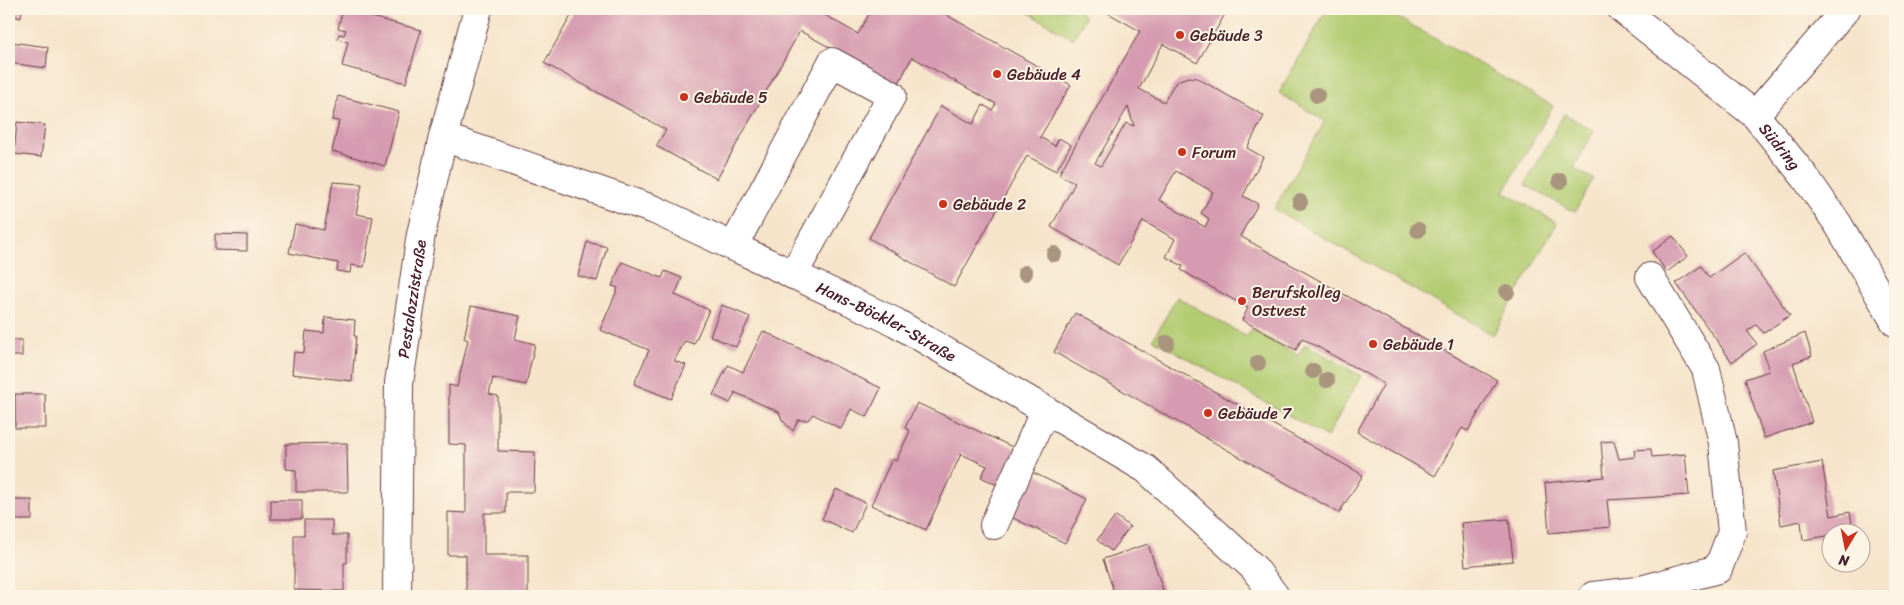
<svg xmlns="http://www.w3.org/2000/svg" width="1904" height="605" viewBox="0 0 1904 605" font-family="Sriracha,sans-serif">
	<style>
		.green { fill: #b3cc72; stroke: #7e764e }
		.building { fill: #d69bb0; fill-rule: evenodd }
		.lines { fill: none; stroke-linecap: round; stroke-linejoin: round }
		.minor-casing { stroke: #643d43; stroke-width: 30 }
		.major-casing { stroke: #643d43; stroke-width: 30 }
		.minor { stroke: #fff; stroke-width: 28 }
		.major { stroke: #fff; stroke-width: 28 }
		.tree { fill: #a9947e }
		.poi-dot { fill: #c8321e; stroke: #fcf5e5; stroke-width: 2 }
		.labels { text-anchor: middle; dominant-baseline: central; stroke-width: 4; stroke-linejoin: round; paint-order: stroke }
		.poi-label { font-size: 16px; fill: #4a1f2b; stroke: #fcf5e5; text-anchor: start }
		.street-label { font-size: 16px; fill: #4a1f2b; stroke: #fcf5e5 }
	</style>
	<rect width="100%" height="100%" fill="#fcf5e5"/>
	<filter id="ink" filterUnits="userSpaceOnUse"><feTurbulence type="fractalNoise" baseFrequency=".02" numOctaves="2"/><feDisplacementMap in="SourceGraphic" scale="10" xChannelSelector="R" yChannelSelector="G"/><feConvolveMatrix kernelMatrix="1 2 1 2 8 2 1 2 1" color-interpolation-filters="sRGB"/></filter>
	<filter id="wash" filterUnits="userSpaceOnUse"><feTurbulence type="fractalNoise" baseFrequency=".0096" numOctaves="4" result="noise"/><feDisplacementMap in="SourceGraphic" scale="20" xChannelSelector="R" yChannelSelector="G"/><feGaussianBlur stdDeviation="1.12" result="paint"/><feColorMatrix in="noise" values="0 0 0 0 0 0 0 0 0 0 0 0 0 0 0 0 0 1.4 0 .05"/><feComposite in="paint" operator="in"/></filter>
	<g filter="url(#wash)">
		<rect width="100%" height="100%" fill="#f6e4ca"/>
		<g class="green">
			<polygon points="1022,9 1079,9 1085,18 1073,39"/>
			<polygon points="1327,9 1383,9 1553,106 1504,192 1557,223 1493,335 1274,209 1325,121 1279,93"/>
			<polygon points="1564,114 1594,131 1574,168 1593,179 1575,212 1525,185"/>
			<polygon points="1177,297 1247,337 1251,329 1298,355 1305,344 1361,376 1327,437 1153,339"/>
		</g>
		<g id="blocks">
			<g class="building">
				<polygon points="9,9 22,9 21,18 14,16 11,42 48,47 46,68 9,63"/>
				<polygon points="328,9 358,9 356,13 421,30 406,83 342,66 348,42 337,39 339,34 344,35 346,30 338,28 342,13"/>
				<polygon points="575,9 814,9 858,34 872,9 936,9 1071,85 1040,137 1055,146 1059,138 1071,145 1056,171 1027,156 954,287 869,238 941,106 973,124 983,105 992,110 996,104 912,57 898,85 800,31 717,179 656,146 666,130 544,63"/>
				<path d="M1110,9H1228L1197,63L1163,44L1139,89L1164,102L1173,86L1179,80L1189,77L1197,78L1264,116L1247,148L1263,157L1243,196L1258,204L1240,236L1497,380L1468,431L1462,428L1435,476L1357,432L1384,384L1302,338L1296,350L1242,320L1248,308L1181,270L1183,266L1166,257L1175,239L1143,221L1118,265L1051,227L1075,183L1059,174L1140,31L1108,13ZM1128,107L1134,126L1126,123L1101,166L1095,163ZM1176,171L1213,192L1201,213L1209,219L1205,227L1159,200Z"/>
				<polygon points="338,96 399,112 385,166 332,151 339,121 332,120"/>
				<polygon points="17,122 45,125 41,157 14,154"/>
				<polygon points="333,182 362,184 356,214 373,217 364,267 351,265 350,273 337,271 338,263 289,253 295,224 324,230"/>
				<polygon points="215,234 247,235 247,251 215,250"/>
				<polygon points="1673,236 1688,256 1667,272 1652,252"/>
				<polygon points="587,242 607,247 597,281 578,276"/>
				<polygon points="1744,253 1790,315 1764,333 1756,325 1747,331 1757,344 1732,362 1676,283 1701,266 1709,278"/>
				<polygon points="622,262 662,278 665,271 682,278 675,295 709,310 694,344 685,341 674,361 686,365 671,399 634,384 649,350 600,330 618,288 612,286"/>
				<polygon points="722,305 750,317 736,347 710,336"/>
				<polygon points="471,306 520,316 515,339 535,344 526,385 493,378 489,394 498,396 498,451 535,452 534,492 506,492 506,513 484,513 484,555 528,555 528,596 466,596 466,555 448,555 448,512 466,513 466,445 449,444 449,385 457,387 468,340 464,338"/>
				<polygon points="1075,313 1363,475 1339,513 1054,352"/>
				<polygon points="325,317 355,320 354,336 356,336 352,381 292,374 294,352 304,353 306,331 324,333"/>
				<polygon points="763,331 881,388 867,417 851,409 841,429 813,414 808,420 798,420 793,431 782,420 779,412 734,392 735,394 730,403 713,395 728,365 743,372"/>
				<polygon points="1805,333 1812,356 1793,363 1812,422 1764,438 1745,379 1769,371 1763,351"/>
				<rect x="9" y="340" width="13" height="16"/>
				<polygon points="15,394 45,394 46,428 15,428"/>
				<polygon points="917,403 1017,449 999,486 981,477 987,466 961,454 926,530 871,505 892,459 896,461 910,431 905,428"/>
				<polygon points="1614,441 1619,459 1635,457 1634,450 1651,449 1652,457 1685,454 1689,495 1607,500 1610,527 1549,533 1545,483 1604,477 1601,442"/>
				<polygon points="347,443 348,492 296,492 296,470 286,469 286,444"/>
				<polygon points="1822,462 1831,516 1850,512 1853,531 1832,532 1832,535 1803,540 1801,521 1781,525 1773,471"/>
				<polygon points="1030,471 1087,499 1065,543 1009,516"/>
				<polygon points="836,489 866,503 852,533 822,519"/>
				<rect x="9" y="500" width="23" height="20"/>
				<rect x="271" y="500" width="31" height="19"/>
				<polygon points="1116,516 1130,527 1111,551 1097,540"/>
				<polygon points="1509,519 1513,561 1465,566 1461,523"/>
				<polygon points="304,520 332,520 332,535 347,535 347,563 344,563 344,591 294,590 294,535 304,535"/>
				<polygon points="1148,544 1165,596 1103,596 1102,593 1113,589 1103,559"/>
			</g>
		</g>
	</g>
	<g filter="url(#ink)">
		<use href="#blocks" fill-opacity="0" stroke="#643d43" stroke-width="1"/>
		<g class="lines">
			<g class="minor-casing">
				<g id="minor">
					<polyline points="1755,115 1846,9"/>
					<path id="s1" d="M443,137L655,210L895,322L1146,469L1254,568L1275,596"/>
					<polyline points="733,247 832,62 892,95 793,275"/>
					<polyline points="994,525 1045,410"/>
					<path id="s2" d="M397,596L399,383L421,234L443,137L478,9"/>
					<polyline points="1593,596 1637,591 1718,569 1732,532 1723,443 1706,369 1650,277"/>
				</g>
			</g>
			<g class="major-casing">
				<g id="major">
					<path id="s3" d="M1622,9L1755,115L1805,177L1838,224L1895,322"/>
				</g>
			</g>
			<use href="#minor" class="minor"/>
			<use href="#major" class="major"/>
		</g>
		<g class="tree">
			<circle cx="1317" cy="95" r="8"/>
			<circle cx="1560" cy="181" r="8"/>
			<circle cx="1300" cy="202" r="8"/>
			<circle cx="1418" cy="230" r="8"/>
			<circle cx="1054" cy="254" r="8"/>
			<circle cx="1025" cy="273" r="8"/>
			<circle cx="1507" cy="292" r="8"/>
			<circle cx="1167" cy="343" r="8"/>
			<circle cx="1258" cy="363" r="8"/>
			<circle cx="1313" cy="371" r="8"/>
			<circle cx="1327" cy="380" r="8"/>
		</g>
	</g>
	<g class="poi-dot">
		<circle cx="1180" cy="35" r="5"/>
		<circle cx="997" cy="74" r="5"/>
		<circle cx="684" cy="97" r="5"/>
		<circle cx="1182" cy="152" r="5"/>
		<circle cx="943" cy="204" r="5"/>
		<circle cx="1242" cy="301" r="5"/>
		<circle cx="1373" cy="344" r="5"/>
		<circle cx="1208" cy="413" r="5"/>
	</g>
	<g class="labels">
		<g class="poi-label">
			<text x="1190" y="35">Gebäude 3</text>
			<text x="1007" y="74">Gebäude 4</text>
			<text x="694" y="97">Gebäude 5</text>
			<text x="1192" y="152">Forum</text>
			<text x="953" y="204">Gebäude 2</text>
			<text x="1252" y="292">Berufskolleg<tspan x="1252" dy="18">Ostvest</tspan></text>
			<text x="1383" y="344">Gebäude 1</text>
			<text x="1218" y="413">Gebäude 7</text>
		</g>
		<g class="street-label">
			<text stroke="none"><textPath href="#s3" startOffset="210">Südring</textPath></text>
			<text stroke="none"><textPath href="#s2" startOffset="298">Pestalozzistraße</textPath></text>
			<text stroke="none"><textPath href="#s1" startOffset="481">Hans-Böckler-Straße</textPath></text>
		</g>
	</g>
	<rect width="1904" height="605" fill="none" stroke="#fcf5e5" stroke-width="30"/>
	<g transform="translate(1846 548) rotate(190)"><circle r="24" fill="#fcf5e5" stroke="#b59f9b"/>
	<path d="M0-4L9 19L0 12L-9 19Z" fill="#c8321e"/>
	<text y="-8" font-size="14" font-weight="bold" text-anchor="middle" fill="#4a1f2b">N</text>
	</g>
</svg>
